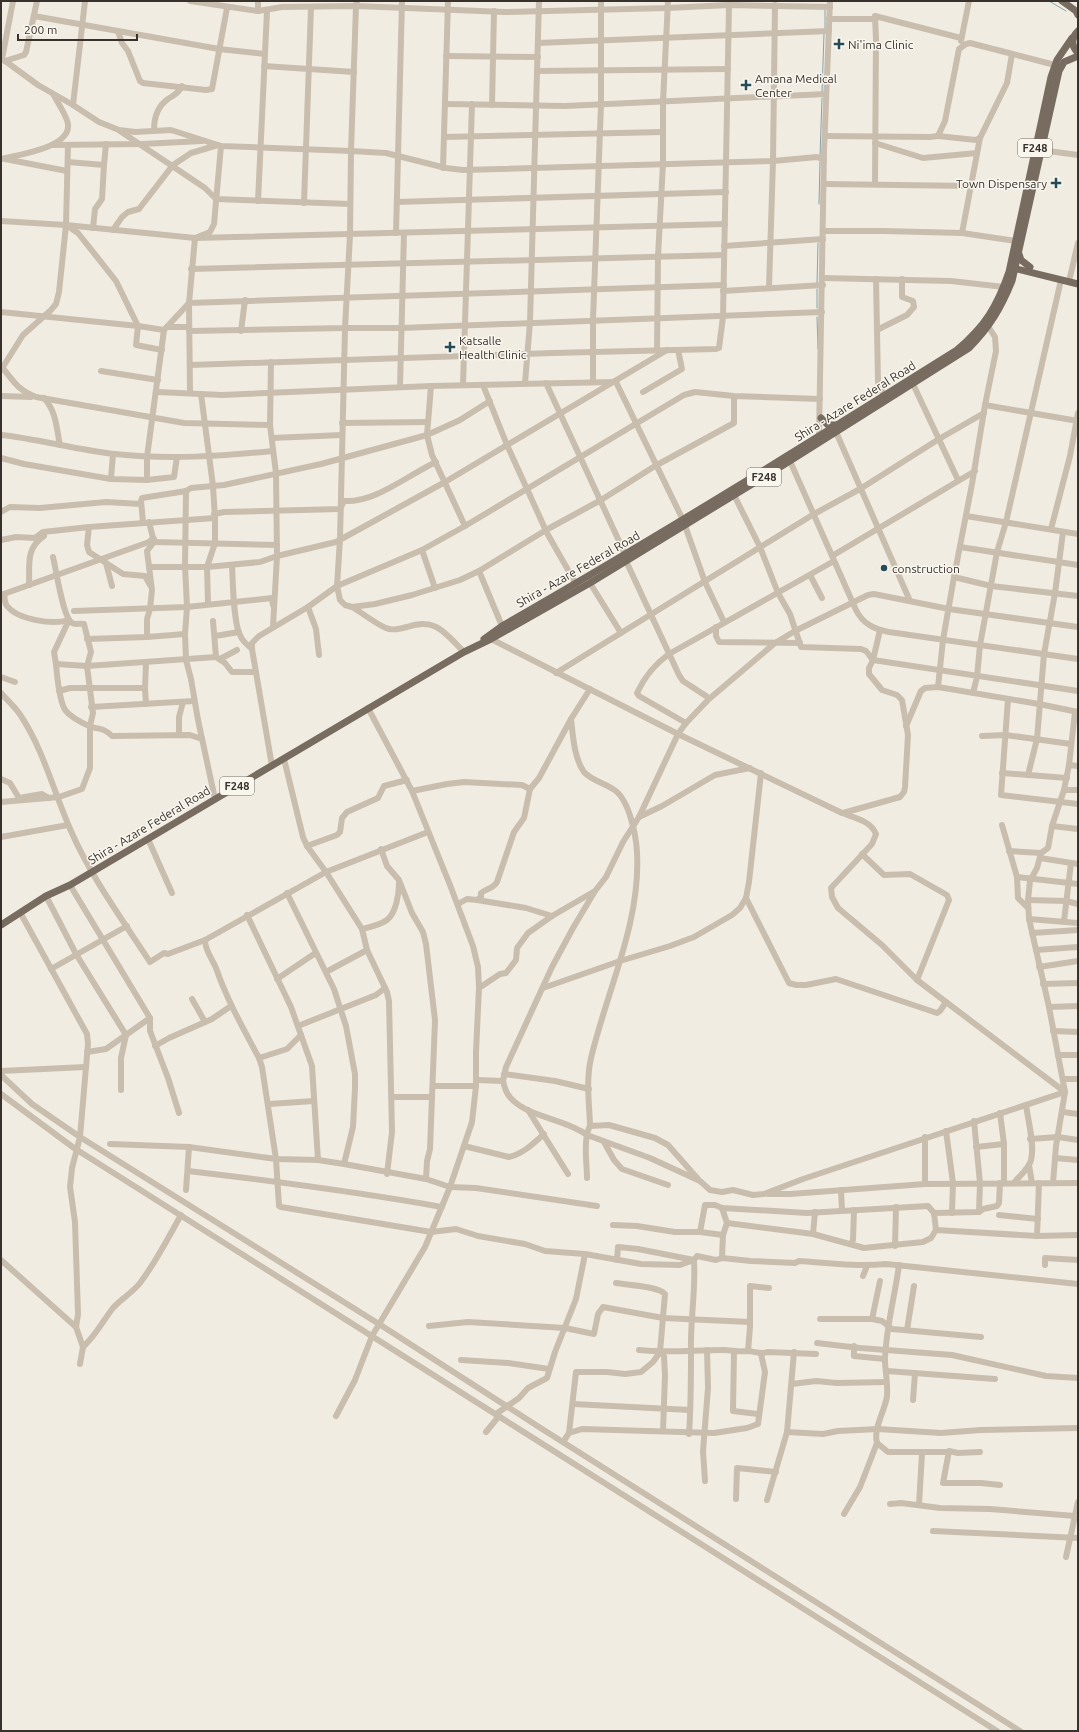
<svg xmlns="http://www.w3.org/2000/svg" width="1079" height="1732" viewBox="0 0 1079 1732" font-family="Ubuntu,sans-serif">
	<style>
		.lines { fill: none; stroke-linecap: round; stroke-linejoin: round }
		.stream { stroke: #83a4ac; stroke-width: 1 }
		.minor { stroke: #c9beae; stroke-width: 6 }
		.major { stroke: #786b5f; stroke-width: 7 }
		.poi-dot { fill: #254c56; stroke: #f9f6ee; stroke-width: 1.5 }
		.labels { text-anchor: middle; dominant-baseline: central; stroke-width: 3; stroke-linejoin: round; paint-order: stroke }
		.shield { fill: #f9f6ee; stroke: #726c66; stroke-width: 1 }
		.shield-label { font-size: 11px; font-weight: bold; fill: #38312c }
		.poi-label { font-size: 12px; fill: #38312c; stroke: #f9f6ee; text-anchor: start }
		.street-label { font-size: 12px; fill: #38312c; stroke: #f9f6ee }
	</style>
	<rect width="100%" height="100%" fill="#f1ece2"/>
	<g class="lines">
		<g class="stream">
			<polyline points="1049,1 1066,11"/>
			<polyline points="825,28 825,10"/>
			<polyline points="822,92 824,34"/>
			<polyline points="820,156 822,98"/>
			<polyline points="819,204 820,162"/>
			<polyline points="817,284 818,243"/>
			<polyline points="817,308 817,289"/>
			<polyline points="817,317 818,349"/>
		</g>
		<g class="minor">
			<polyline points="85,1 73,105 99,122 119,130 135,132 171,130 221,146 351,151 350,235 345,328 189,331"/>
			<polyline points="190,1 258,11 282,7 356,6 505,12 668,8 729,5 830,7"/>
			<polyline points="357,1 356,6 351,151 386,153 446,168 463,170 773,161 817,157 824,160"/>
			<polyline points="258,11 258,1"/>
			<polyline points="34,16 219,49 265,54"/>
			<polyline points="829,19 875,19"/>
			<polyline points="118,31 122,43 128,51 140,81 143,83 206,90 212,89 227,8"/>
			<polyline points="961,41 969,1"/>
			<polyline points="538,43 829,31"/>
			<polyline points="446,56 538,57"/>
			<polyline points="1,58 38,85 73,105"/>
			<polyline points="2,59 13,1"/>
			<polyline points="5,61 24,55 26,52 37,1"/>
			<polyline points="264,66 354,72"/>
			<polyline points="537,71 728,69"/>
			<polyline points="445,104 565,106 826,94"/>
			<polyline points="492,105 494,11"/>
			<path d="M154,130C154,118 158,106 168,99C174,95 179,93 182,86"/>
			<polyline points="120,131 205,188 216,199 350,204"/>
			<polyline points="825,136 930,137 938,136 945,121 959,49 966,44 970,43 1055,65"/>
			<polyline points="938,136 976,140 980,138 1007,83 1012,54"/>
			<polyline points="444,137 663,132"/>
			<polyline points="875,143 923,158 977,153"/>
			<polyline points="54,145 142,144 202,141"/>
			<polyline points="68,145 66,225 78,233 116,281 138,326 136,345 162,350"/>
			<polyline points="1041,150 1078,155"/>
			<path d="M1,159C17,155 70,148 68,125C68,117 57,102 53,94"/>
			<polyline points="5,159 67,171"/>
			<polyline points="68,162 104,165 102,199 95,209 93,228"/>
			<polyline points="104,165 106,144"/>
			<polyline points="443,168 448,1"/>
			<polyline points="824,184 971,186"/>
			<polyline points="875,184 876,39 875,16 961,38"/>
			<polyline points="258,201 267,11"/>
			<polyline points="397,202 726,192"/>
			<polyline points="304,203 311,7"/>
			<polyline points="1,221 66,225 195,238 725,224"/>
			<polyline points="113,230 122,217 128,212 139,209 173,165 191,153 218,145"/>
			<polyline points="823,231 884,231 962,233 1016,241"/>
			<polyline points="396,233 402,1"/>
			<polyline points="962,233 980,138"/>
			<polyline points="724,246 823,239"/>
			<polyline points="191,269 724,255"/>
			<polyline points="1070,277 1078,243"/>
			<polyline points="823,278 951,281 1004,287"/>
			<polyline points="876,279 878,382 884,396"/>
			<polyline points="769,288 773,161 775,5"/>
			<polyline points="723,291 823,285"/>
			<polyline points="1,312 138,326 164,330"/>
			<polyline points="167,327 189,327"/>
			<polyline points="877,330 907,315 914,307 913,301 902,297 902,279"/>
			<polyline points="241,331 245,300"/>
			<polyline points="657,350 658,257 663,163 663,102 668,1"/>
			<polyline points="271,362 270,425 276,473 277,556 273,627"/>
			<polyline points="190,365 553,353 716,349 719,348 723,317 729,5"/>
			<path d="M1,366C13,380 17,390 36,397L184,423L270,425"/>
			<polyline points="1,370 23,335 51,310 56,304 59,292 66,225"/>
			<polyline points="101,371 158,380"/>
			<polyline points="593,382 593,320 601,104 601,1"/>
			<polyline points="616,382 683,520 705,582 724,622"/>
			<polyline points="525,383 530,322 539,1"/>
			<polyline points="546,383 625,554"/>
			<polyline points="913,384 958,480"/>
			<polyline points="463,385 472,104"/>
			<polyline points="483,385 507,445 547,533 576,584"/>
			<polyline points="431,386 427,435 432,455 465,526"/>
			<polyline points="400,387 404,233"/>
			<polyline points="157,392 222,395 431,386 614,382"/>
			<polyline points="643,392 682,369 678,350"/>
			<polyline points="190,393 189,303 195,238 210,232 214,224 221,146"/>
			<polyline points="201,394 213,486 215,518 215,543 207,567 208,604"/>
			<polyline points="1,396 31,397"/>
			<polyline points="734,396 734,423 655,466 601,500 546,530 479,571 460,580 412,595 375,604 352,607 345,605 340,600 337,586 422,550 465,526 684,395 695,392 734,396 820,399"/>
			<path d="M44,398C57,413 56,427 60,445"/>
			<polyline points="985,405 1078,421"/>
			<polyline points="342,423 428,422"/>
			<polyline points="836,432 910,601"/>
			<path d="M1,435C39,439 77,450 115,454C169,460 220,456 273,451"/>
			<polyline points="819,436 824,152 830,1"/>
			<polyline points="272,438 342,435"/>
			<polyline points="1,458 24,464 111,479 147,480 174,477 177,457"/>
			<path d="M790,461L856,610C863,624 874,629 889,632L1078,659"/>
			<polyline points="111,479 113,454"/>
			<polyline points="147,480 147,457 164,330 189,303 724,285"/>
			<polyline points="186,491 185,566 187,607 185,634 186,660 191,679 198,720 215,799"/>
			<polyline points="734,495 760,547 778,593 790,614 801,647 861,649 866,651 873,660 880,630"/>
			<polyline points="1,512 10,507 40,508 106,502 141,504"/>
			<path d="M214,514L224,512L340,509L344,501C375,503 408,475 436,462"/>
			<polyline points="966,516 1078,534"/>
			<polyline points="143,522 141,501 142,498 186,491 191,488 224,485 321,464 427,435 460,420 490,401"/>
			<polyline points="89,527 87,545 89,552 123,574 145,576 150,585"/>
			<polyline points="1051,529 1070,456 1078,413"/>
			<polyline points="1,540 16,537 35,538 43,532 89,527 215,518"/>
			<polyline points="154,542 277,545"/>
			<polyline points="960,547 1078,565"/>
			<polyline points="422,550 435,588"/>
			<polyline points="832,556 975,471"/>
			<polyline points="626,561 679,675 683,681 706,696"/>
			<polyline points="106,563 112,586"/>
			<path d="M232,565C233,581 233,625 241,637C243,642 248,645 252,649"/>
			<polyline points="149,567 207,567 260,562 277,556 336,542 445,482 667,350"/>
			<polyline points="479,571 502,626"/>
			<polyline points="810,575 822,598"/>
			<polyline points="954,577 991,586 1078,596"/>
			<polyline points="590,583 621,633"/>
			<path d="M29,585C30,565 25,549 44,536"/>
			<path d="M4,594C5,598 4,602 7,606C18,620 53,625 69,620"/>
			<polyline points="1,595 149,542 153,538 149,522"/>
			<polyline points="308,607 316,629 319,655"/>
			<path d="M352,607C361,612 376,624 386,628C392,631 400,629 407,627C436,617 445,633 464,652"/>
			<polyline points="74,611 187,607 272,598 273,605"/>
			<polyline points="213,621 216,657"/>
			<polyline points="716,627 716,636 719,642 800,643"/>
			<polyline points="215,636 239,632"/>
			<polyline points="147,637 185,634"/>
			<polyline points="87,639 147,637 147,619 150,609 152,590 147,551 154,542 154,539"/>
			<path d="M491,639L678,734L842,813C855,818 871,821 876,834L872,844L831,888L832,897L838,908L882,945L917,980L1065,1092"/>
			<polyline points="220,659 237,650"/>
			<polyline points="146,663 145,688 146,704"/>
			<polyline points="56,664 54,652 69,620"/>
			<polyline points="556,673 814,514 860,489 939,439 984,413"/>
			<polyline points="1,677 15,682"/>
			<polyline points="938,687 943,640 954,577 972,484 985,405 996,351 995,337 986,323"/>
			<polyline points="59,691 70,688 145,688"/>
			<path d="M1,693C8,701 16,708 21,716C44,751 54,793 71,831C91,877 122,919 150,962L164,953L168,954L205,940L326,872L428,832"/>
			<polyline points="973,693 977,677 980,645 997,552 1006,522 1061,280"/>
			<polyline points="1008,699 1001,795 1078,804"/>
			<polyline points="91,707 194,701"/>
			<path d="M571,719C573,736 574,758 584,772C591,780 604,783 613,789C629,798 636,835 637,852C641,923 607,990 591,1058C586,1080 589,1102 590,1124C590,1128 587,1131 587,1135C584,1149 587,1164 587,1178"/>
			<path d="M686,723L639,696L637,693C645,676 654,665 669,654L834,561"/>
			<polyline points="906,726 921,691 925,688 938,687 1039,704 1078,712"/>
			<polyline points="179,735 179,717 183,702"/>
			<polyline points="982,736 1006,735 1071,744"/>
			<path d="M202,739L190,735L112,736C103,727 99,730 89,726C82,723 67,715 64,708C59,697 57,676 56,664L87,666L216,657L225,663L232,672H256"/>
			<polyline points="284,759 303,837 307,846 326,872 362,929 367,950 387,992 389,1001 392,1132 387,1174"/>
			<polyline points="1069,765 1078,766"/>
			<polyline points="272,766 252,649 252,643 259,636 308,607 337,586 340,539 345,328 401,328 822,312"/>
			<polyline points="1002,773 1067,778"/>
			<polyline points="1028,775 1037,739 1044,654 1055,593 1063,532"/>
			<polyline points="1,779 10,783 19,798 42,794 49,798"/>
			<polyline points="1064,790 1078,790"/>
			<polyline points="412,791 447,784 464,782 522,785 530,789 539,778 571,719 590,689"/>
			<path d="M1,802L59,797L82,789L90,768V726L93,713L87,666L91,652L84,624C80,623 75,625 72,623C63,618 56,569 53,557"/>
			<polyline points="843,813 900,797 904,792 905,787 908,735 902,700 897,695 882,690 869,674 869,668 873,660 1078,691"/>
			<polyline points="639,817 662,806 715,775 750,768"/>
			<polyline points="1002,825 1017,877 1018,898 1028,908"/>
			<polyline points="1052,826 1078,829"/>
			<polyline points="1,837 68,825"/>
			<polyline points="148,839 172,893"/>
			<polyline points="307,846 337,835 340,832 342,818 347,812 378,798 384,786 407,780"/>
			<polyline points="381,849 387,866 399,880 412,913 423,932 426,944 435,1020 430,1149 427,1161 426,1179"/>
			<polyline points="1009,851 1041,853"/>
			<polyline points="862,854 884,875 910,874 947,895 949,900 917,980"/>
			<polyline points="1040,858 1078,864"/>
			<polyline points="1017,877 1078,884"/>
			<polyline points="70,885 150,1018 150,1031 168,1078 179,1113"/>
			<polyline points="287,893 334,989 346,1026 355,1074 355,1088 353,1127 344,1164"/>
			<polyline points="46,896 76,954 126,1035 121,1058 121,1090"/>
			<polyline points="746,898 789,983 796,985 806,985 836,979 937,1013 940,1011 946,1002"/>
			<path d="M477,900L481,897V893C487,888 493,889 497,882L514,832L524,818L530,789"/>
			<polyline points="1028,900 1066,901 1078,904"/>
			<polyline points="458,904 467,899 477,900 526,908 552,916"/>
			<path d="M21,914L87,1034L88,1044L80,1137L72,1168L70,1187L75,1222L78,1314L76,1327L83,1347C97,1334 102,1322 113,1308C121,1299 132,1293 140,1283C156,1262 168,1238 181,1215"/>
			<polyline points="247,915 291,1007 312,1066 318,1160"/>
			<polyline points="1029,919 1078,923"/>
			<polyline points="1064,921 1071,863"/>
			<path d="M362,929C370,927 380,925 387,920C396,913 399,894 399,883"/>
			<polyline points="1032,933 1078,930"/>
			<path d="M205,940C205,951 212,958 216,968C227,1000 243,1028 259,1058L262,1067L276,1159L279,1206L281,1207L431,1232L456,1229L478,1236L525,1244L545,1251L585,1254L641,1264L680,1265L694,1260L697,1256L716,1260L722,1258L751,1261L795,1263L799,1261C828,1263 856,1267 886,1264L1078,1284"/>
			<polyline points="1036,950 1078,947"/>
			<polyline points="1039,967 1078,961"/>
			<polyline points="51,969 127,926"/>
			<polyline points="326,972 367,950"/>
			<polyline points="277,979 314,954 317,955"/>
			<polyline points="1043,984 1078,983"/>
			<polyline points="479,988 500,974 506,973 516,960 517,948 528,933 552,916 595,891 606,877 623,842 639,817 678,734 686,723 709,699 775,643 795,631 868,595 874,594 949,609 1078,627"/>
			<polyline points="543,988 620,961 670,946 694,937 732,915 740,908 746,898 749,882 761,773"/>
			<polyline points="192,999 205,1022"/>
			<polyline points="1049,1007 1078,1006"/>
			<polyline points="298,1026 376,995 385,988"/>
			<polyline points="1053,1031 1078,1032"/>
			<polyline points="155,1046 169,1038 212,1019 231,1006"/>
			<polyline points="87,1052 106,1049 150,1018"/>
			<polyline points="1058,1055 1078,1055"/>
			<polyline points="259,1058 287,1049 301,1035"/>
			<polyline points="1,1071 85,1067"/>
			<polyline points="504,1074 555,1081 589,1089"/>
			<polyline points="1,1075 32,1104 80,1137 379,1324 539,1427 1020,1731"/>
			<polyline points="1063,1079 1078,1079"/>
			<polyline points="476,1080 503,1081 506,1067 552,967 573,928 595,891"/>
			<path d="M503,1081C504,1085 505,1089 507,1093C521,1117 565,1118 587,1135L650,1158L700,1181L710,1190L722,1192L733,1190L753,1195L764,1194L803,1179L1065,1092"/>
			<polyline points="433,1086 476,1086"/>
			<polyline points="1,1094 74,1148 997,1731"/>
			<polyline points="393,1097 432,1097"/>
			<polyline points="269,1104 314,1101"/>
			<polyline points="528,1110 568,1174"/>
			<polyline points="1063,1112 1078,1114"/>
			<polyline points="1000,1113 1004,1144 1004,1183"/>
			<polyline points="974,1121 980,1183 979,1212"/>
			<polyline points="590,1126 609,1125 655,1138 668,1145 698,1179"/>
			<polyline points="946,1131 953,1183 952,1213"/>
			<polyline points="1030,1139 1058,1137 1078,1140"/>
			<polyline points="604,1142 614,1160 622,1169 668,1185"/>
			<polyline points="110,1144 189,1147 276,1159 318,1160 344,1164 426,1179 450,1187 476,1188 597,1206"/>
			<path d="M464,1146L509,1157C523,1154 534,1143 544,1134"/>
			<polyline points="976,1147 1004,1144"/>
			<polyline points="1055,1158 1078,1160"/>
			<polyline points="1029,1165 1032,1183"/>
			<path d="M188,1171C273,1181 357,1192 442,1207"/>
			<path d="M1014,1183C1019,1176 1029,1169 1031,1160C1035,1146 1028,1120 1026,1105"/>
			<polyline points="1053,1183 1056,1146 1065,1092 1049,1007 1029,919 1028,900 1030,881 1037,868 1041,853 1048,848 1052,826 1064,790 1069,765 1075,712"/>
			<polyline points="925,1184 925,1137"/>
			<polyline points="186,1190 189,1147"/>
			<polyline points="841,1190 842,1210"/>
			<polyline points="768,1194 790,1194 925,1184 1078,1183"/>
			<polyline points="722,1208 727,1223 723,1235 722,1258"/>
			<polyline points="934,1213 979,1212 983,1209 997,1206 999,1203 1000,1183"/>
			<polyline points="999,1215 1038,1219"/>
			<polyline points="613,1225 637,1226 675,1232 700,1232 723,1235"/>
			<polyline points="936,1230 1037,1236 1078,1235"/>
			<polyline points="700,1232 705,1205 715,1205 722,1208 807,1213 928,1206 934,1213 936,1230 931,1238 923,1242 864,1248 813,1234 727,1223"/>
			<polyline points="813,1234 815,1212"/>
			<polyline points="1037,1236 1039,1183"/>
			<polyline points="851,1244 853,1240 854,1210"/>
			<polyline points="895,1246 896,1207"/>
			<polyline points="1,1260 76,1327"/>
			<path d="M617,1260L618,1247L638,1249L694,1260C696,1290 690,1321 691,1351C691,1379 691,1406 689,1434"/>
			<polyline points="1045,1265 1045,1258 1078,1260"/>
			<polyline points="863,1276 867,1266"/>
			<path d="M616,1283C627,1285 658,1286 665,1294L660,1352L664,1356L665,1375L663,1431"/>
			<polyline points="820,1319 872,1319 882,1321 892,1329 981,1337"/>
			<polyline points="872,1319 880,1281"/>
			<polyline points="429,1326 468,1322 565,1328 594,1334 598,1314 603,1307 663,1318 750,1322"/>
			<polyline points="907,1330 914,1286"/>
			<polyline points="817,1343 860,1348 952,1355 1046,1376 1078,1378"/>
			<polyline points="854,1346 854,1356 885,1359"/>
			<path d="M639,1350C667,1353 694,1350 723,1350C731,1350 739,1352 747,1351C755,1351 760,1355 768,1352L816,1354"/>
			<polyline points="734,1351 733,1411 758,1414"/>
			<polyline points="748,1351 750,1327 750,1286 769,1288"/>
			<polyline points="461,1360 508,1363 549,1369"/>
			<polyline points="80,1364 83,1347"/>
			<polyline points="887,1371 995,1379"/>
			<polyline points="792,1384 816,1381 837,1383 886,1382"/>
			<polyline points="913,1400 915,1373"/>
			<polyline points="573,1404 690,1410"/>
			<polyline points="496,1414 519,1398 528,1388 547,1378 555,1352 576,1299 585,1254"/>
			<polyline points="336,1416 355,1380 372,1336 425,1247 450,1187 472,1122 476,1086 476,1052 479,988 478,967 473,946 450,885 412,791 368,708"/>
			<polyline points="486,1432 499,1416"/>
			<polyline points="787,1432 823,1434 838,1431 878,1429 941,1433 981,1430 1078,1428"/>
			<polyline points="569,1433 582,1429 714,1433 747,1428 758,1424 765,1372 761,1354"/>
			<polyline points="563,1442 569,1433 576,1372 607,1372 625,1374 641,1372 653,1362 660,1352"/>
			<polyline points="877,1443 888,1452 948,1452"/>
			<polyline points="980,1452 958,1453 949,1451 943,1483 981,1483 1000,1485"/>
			<polyline points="705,1481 703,1451 708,1388 707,1350"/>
			<polyline points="736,1499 737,1468 776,1472"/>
			<polyline points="767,1500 787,1432 794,1352"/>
			<polyline points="890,1504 901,1503 940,1508 990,1509 1075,1516"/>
			<polyline points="919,1505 922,1453"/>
			<path d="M844,1514L860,1487L877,1443C873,1428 885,1411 887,1396C888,1383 885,1371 885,1359C886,1327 895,1296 899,1265"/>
			<polyline points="933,1531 1078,1538"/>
			<polyline points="1066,1557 1078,1502"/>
		</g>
		<g class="major">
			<polyline points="1062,1 1076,11 1078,15"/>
			<path d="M1078,31C1071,38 1071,46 1078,53"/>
			<polyline points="1019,254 1021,260 1030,267"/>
			<polyline points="1013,268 1078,284"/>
			<polyline points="821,418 828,425 836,425"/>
			<path d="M484,639L502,626C656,538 807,444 957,350C985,326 997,307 1009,272L1051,77L1057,60L1072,38"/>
			<path d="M1,925L46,896L70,885L464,652L491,639L590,583L785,464L969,348C990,327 1001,308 1012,281L1059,71L1064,62L1078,56"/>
		</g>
	</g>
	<g class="poi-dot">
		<path d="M837 38h4v4h4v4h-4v4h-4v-4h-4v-4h4z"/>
		<path d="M744 79h4v4h4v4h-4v4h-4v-4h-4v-4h4z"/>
		<path d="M1054 177h4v4h4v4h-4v4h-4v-4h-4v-4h4z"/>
		<path d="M448 341h4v4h4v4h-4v4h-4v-4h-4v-4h4z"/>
		<circle cx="884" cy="568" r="4"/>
	</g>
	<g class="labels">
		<g class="shield">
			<rect x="1018" y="139" width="34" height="18" rx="3"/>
			<rect x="747" y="468" width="34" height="18" rx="3"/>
			<rect x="220" y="777" width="34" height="18" rx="3"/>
		</g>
		<g class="shield-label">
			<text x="1035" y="148">F248</text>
			<text x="764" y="477">F248</text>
			<text x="237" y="786">F248</text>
		</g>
		<g class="poi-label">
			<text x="848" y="44">Ni'ima Clinic</text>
			<text x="755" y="78">Amana Medical<tspan x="755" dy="14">Center</tspan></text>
			<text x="1047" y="183" text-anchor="end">Town Dispensary</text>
			<text x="459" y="340">Katsalle<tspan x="459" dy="14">Health Clinic</tspan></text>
			<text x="892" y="568">construction</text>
		</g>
		<g class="street-label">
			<text transform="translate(855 401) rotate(-32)">Shira - Azare Federal Road</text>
			<text transform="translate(578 569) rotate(-30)">Shira - Azare Federal Road</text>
			<text transform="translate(149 825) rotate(-31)">Shira - Azare Federal Road</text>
		</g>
	</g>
	<rect width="1079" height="1732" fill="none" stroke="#38312c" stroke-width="4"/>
	<path d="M18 34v6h119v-6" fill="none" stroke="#38312c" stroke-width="2"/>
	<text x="24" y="34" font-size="12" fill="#38312c" stroke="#f9f6ee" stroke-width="3" paint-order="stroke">200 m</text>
</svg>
